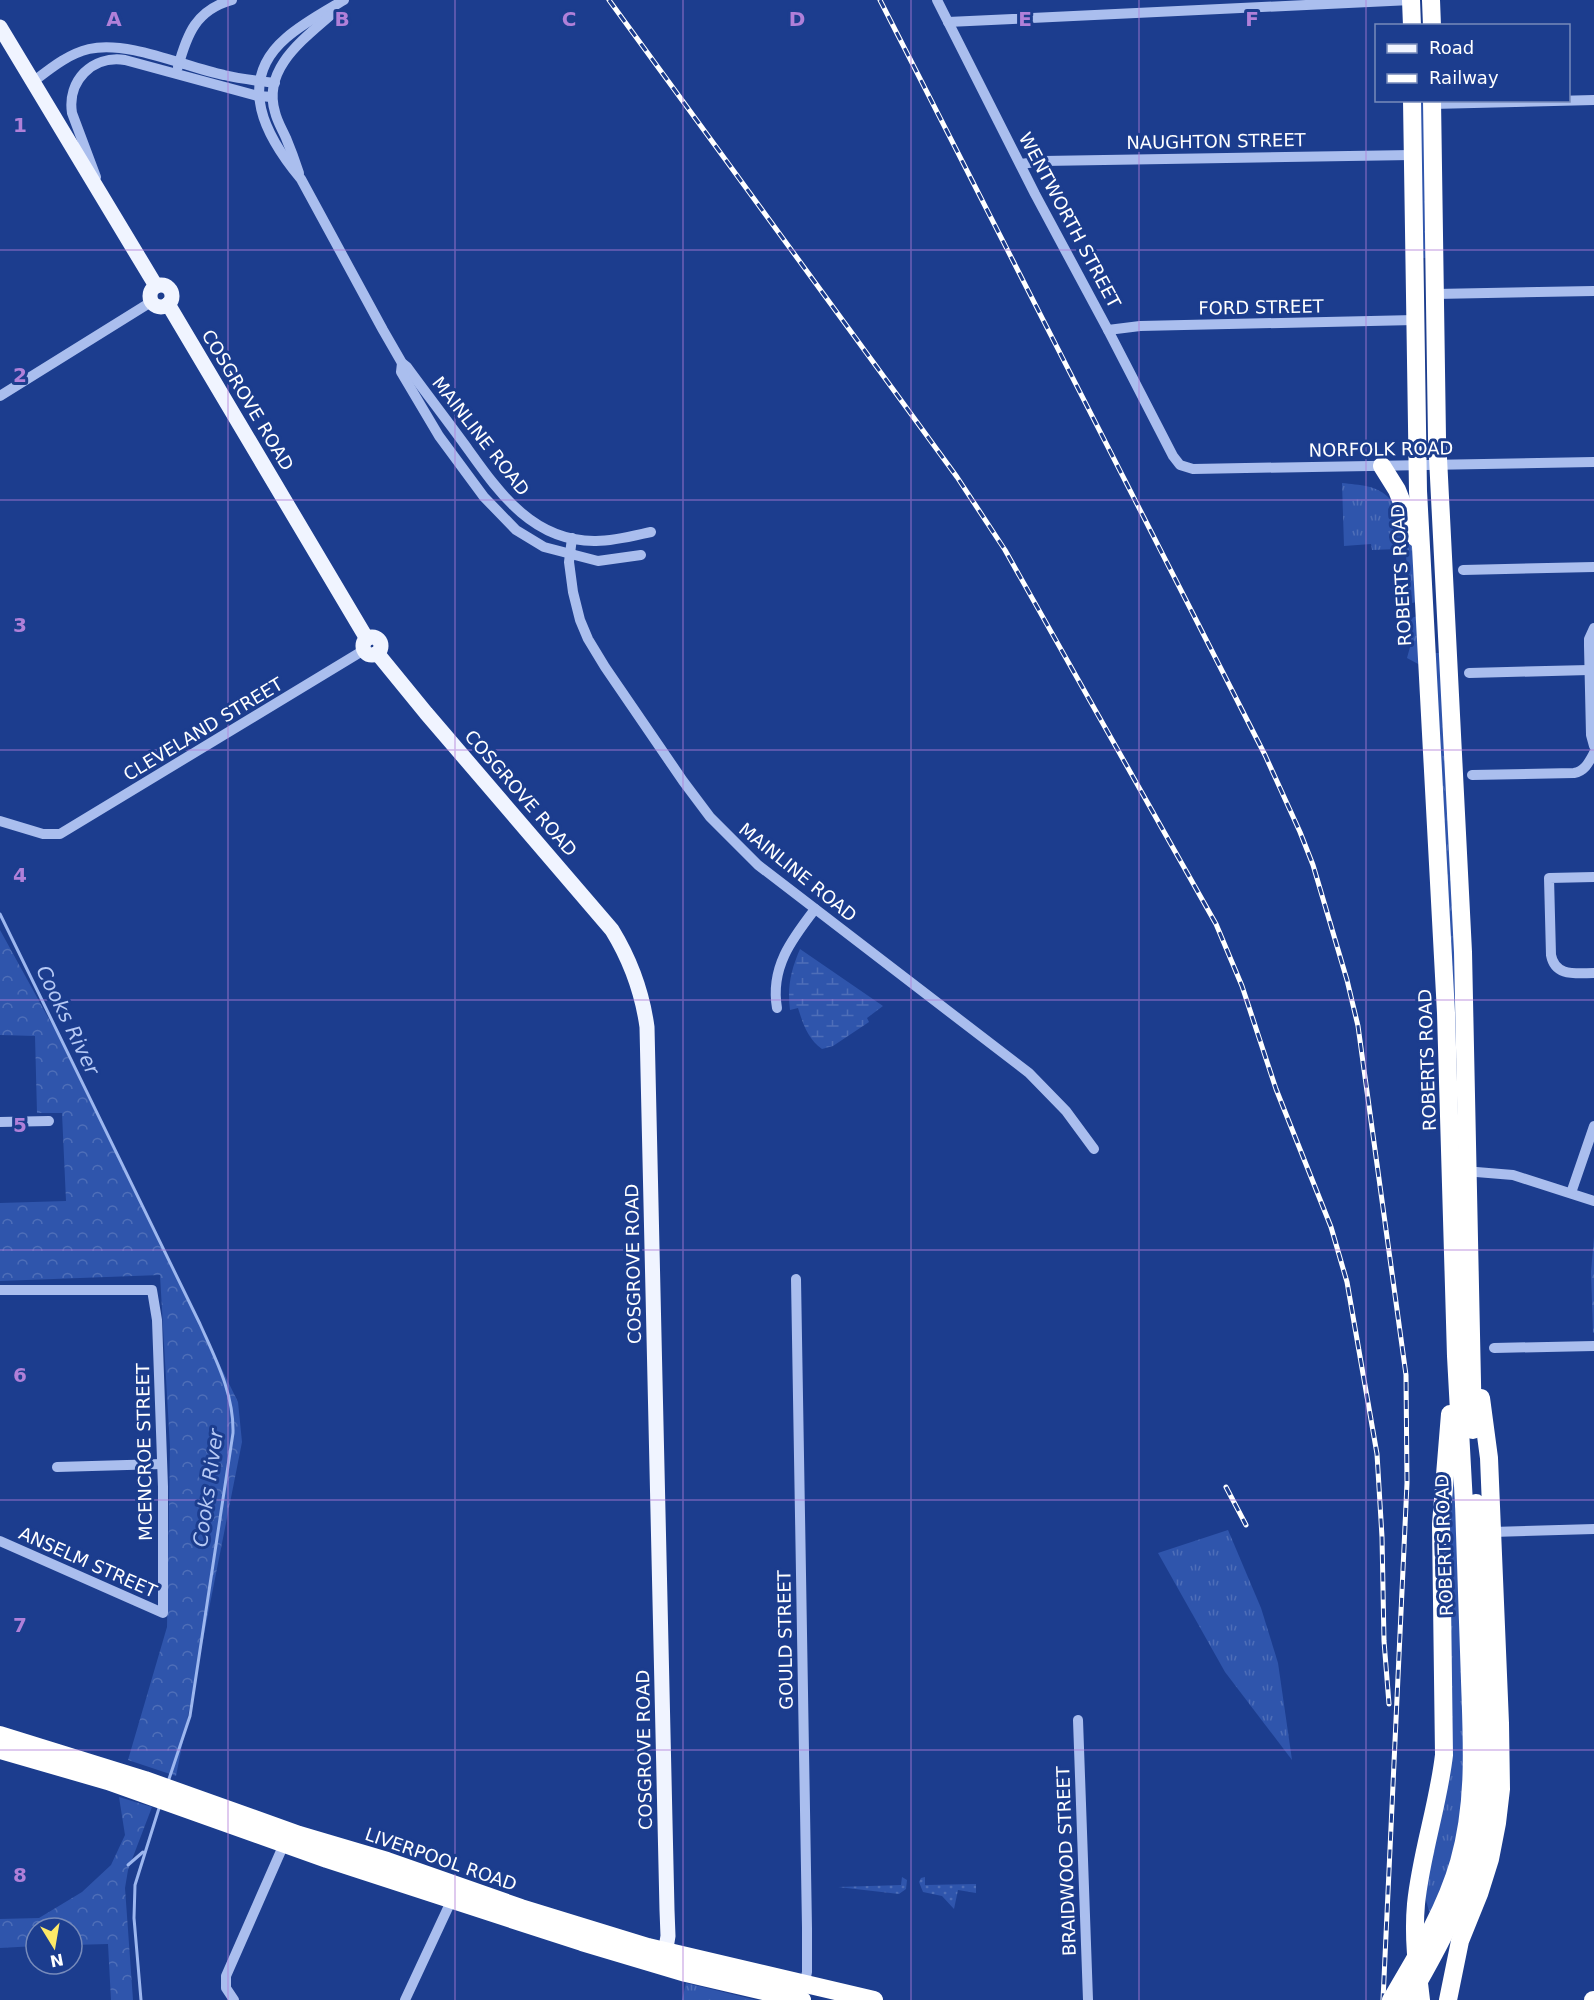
<svg xmlns="http://www.w3.org/2000/svg" width="1594" height="2000" viewBox="0 0 1594 2000" font-family="'DejaVu Sans',sans-serif">
	<style>
		.grass { fill: url(#grass-tufts) }
		.forest { fill: url(#forest-crowns) }
		.wetland { fill: url(#wetland-marsh) }
		.garden { fill: url(#garden-dots) }
		.lines { fill: none; stroke-linecap: round; stroke-linejoin: round }
		.stream { stroke: #9db7ef; stroke-width: 3 }
		.minor { stroke: #aabeee; stroke-width: 10 }
		.major { stroke: #f0f4ff; stroke-width: 15 }
		.highway { stroke: #fff; stroke-width: 18 }
		.rail-casing { stroke: #fff; stroke-width: 5 }
		.rail { stroke: #1c3d8e; stroke-width: 3; stroke-dasharray: 9; stroke-linecap: butt }
		.highway-bridge { stroke: #fff; stroke-width: 18 }
		.grid { fill: none; stroke: #b080d9; stroke-width: 1.5; stroke-opacity: 0.55 }
		.labels { text-anchor: middle; dominant-baseline: central; stroke-width: 6; stroke-linejoin: round; paint-order: stroke }
		.street-label { font-size: 18px; fill: #fff; stroke: #1c3d8e }
		.water-label { font-size: 20px; font-style: italic; fill: #b6c9f5; stroke: #1c3d8e }
		.grid-label { font-size: 20px; text-anchor: middle; font-weight: bold; fill: #b080d9; stroke: #1c3d8e; stroke-width: 6; stroke-linejoin: round; paint-order: stroke }
	</style>
	<defs>
		<pattern id="grass-tufts" width="24" height="20" patternUnits="userSpaceOnUse" patternTransform="scale(1.5)"><rect width="24" height="20" fill="#2f55ac"/><path d="M3 7l-1-3M5 7V3M7 7l1-3M15 17l-1-3M17 17v-4M19 17l1-3" fill="none" stroke="#4e6eb8"/></pattern>
		<pattern id="forest-crowns" width="20" height="18" patternUnits="userSpaceOnUse" patternTransform="scale(1.5)"><rect width="20" height="18" fill="#2f55ac"/><path d="M2 6a3 3 0 1 1 6 0M12 15a3 3 0 1 1 6 0" fill="none" stroke="#4e6eb8"/></pattern>
		<pattern id="wetland-marsh" width="20" height="14" patternUnits="userSpaceOnUse" patternTransform="scale(1.5)"><rect width="20" height="14" fill="#2f55ac"/><path d="M1 5h8M5 5V1M11 12h8M15 12V8" fill="none" stroke="#4e6eb8"/></pattern>
		<pattern id="garden-dots" width="8" height="8" patternUnits="userSpaceOnUse" patternTransform="scale(1.5)"><rect width="8" height="8" fill="#2f55ac"/><path d="M2 2h.1M6 6h.1" fill="none" stroke="#4e6eb8" stroke-width="1.8" stroke-linecap="round"/></pattern>
	</defs>
	<rect width="100%" height="100%" fill="#1c3d8e"/>
	<g class="grass">
		<polygon points="1419,101 1426,101 1428,258 1421,258"/>
		<path d="M1342,483C1359,485 1378,485 1390,499L1396,495L1412,542L1417,602L1407,604C1406,592 1408,559 1405,552L1398,549L1372,550L1371,544L1344,546Z"/>
		<polygon points="1417,616 1420,665 1407,658 1410,647 1409,619"/>
		<polygon points="1435,653 1440,653 1456,956 1458,1058 1455,1058"/>
		<polygon points="1453,1448 1465,1757 1461,1818 1448,1872 1431,1913 1429,1911 1424,1893 1429,1866 1446,1552"/>
		<polygon points="1228,1530 1261,1608 1278,1663 1292,1760 1225,1672 1158,1553"/>
		<polygon points="686,1983 756,2000 682,2000"/>
	</g>
	<g class="forest">
		<polygon points="0,930 55,1030 238,1402 242,1442 176,1776 128,1760 167,1627 170,1447 160,1275 0,1281 0,1203 66,1201 62,1113 37,1113 35,1036 0,1035"/>
		<polygon points="1594,1237 1594,1333 1593,1333 1591,1272"/>
		<polygon points="119,1797 152,1807 128,1870 125,1888 133,2000 111,2000 108,1944 72,1945 72,1928 36,1928 36,1946 0,1948 0,1919 39,1918 82,1892 111,1865 125,1835"/>
	</g>
	<path class="wetland" d="M800,949L883,1006L867,1018L869,1022L833,1046L822,1049C808,1039 803,1024 798,1008L790,1010C787,987 791,970 800,949Z"/>
	<g class="garden">
		<polygon points="902,1877 907,1880 906,1889 899,1894 838,1887 901,1885"/>
		<polygon points="925,1877 925,1885 976,1884 976,1893 958,1890 954,1909 942,1896 923,1892 919,1882 921,1878"/>
	</g>
	<g class="lines">
		<g class="stream">
			<path d="M0,914L200,1324C216,1360 234,1394 233,1433L190,1716L168,1782"/>
			<polyline points="128,1865 143,1852"/>
			<polyline points="141,2000 134,1918 135,1885 160,1805"/>
		</g>
		<g class="minor">
			<path d="M344,0C324,12 303,23 286,38C235,82 266,137 301,179L383,330L402,363L407,367C426,393 446,419 465,445C498,491 532,542 596,541C615,541 633,536 651,532"/>
			<polyline points="937,0 1035,194 1108,330 1173,456 1180,465 1193,469 1594,462"/>
			<polyline points="948,22 1411,0"/>
			<path d="M178,67C187,34 196,10 232,0"/>
			<path d="M34,81C51,68 68,54 89,49C128,40 185,67 224,75C241,79 258,81 275,83"/>
			<polyline points="1432,104 1594,100"/>
			<polyline points="1021,164 1043,161 1412,155"/>
			<path d="M299,173C295,161 291,150 286,138C282,129 277,121 275,112C262,68 304,39 333,13"/>
			<path d="M96,177L72,113C67,81 92,55 125,60L258,96L272,97"/>
			<polyline points="1435,294 1594,291"/>
			<polyline points="1108,330 1140,326 1415,320"/>
			<polyline points="402,363 401,372 439,436 484,497 516,530 544,547 598,561 641,555"/>
			<polyline points="0,396 151,302"/>
			<polyline points="572,538 569,562 573,592 580,620 588,639 605,667 683,781 710,817 758,865 1029,1073 1066,1111 1094,1149"/>
			<polyline points="1463,570 1594,567"/>
			<polyline points="1594,628 1589,639 1589,646 1591,735 1594,746"/>
			<polyline points="1469,673 1589,670"/>
			<path d="M1472,775L1574,773C1585,771 1589,762 1594,753"/>
			<polyline points="0,821 43,834 60,834 364,650"/>
			<path d="M1594,877L1549,878L1551,955C1555,977 1576,973 1594,973"/>
			<path d="M777,1008C770,967 792,939 815,909"/>
			<polyline points="0,1122 49,1121"/>
			<polyline points="1464,1171 1513,1175 1594,1201"/>
			<polyline points="1571,1193 1594,1126"/>
			<polyline points="796,1279 807,1928 807,1972 804,1986"/>
			<polyline points="0,1290 152,1290 157,1320 163,1487 163,1613 0,1541"/>
			<polyline points="1494,1348 1594,1346"/>
			<polyline points="57,1467 162,1464"/>
			<polyline points="1492,1532 1594,1529"/>
			<polyline points="1078,1720 1088,2000"/>
			<polyline points="234,2000 226,1988 226,1976 284,1844"/>
			<polyline points="405,2000 453,1897"/>
		</g>
		<g class="major">
			<polyline points="0,27 156,286"/>
			<circle cx="161" cy="296" r="11"/>
			<polyline points="168,304 367,639"/>
			<circle cx="372" cy="646" r="9"/>
			<path d="M377,653L426,713L612,930C631,961 642,991 647,1027L667,1910L668,1936L664,1960"/>
		</g>
		<g class="highway">
			<polyline points="1411,0 1412,26"/>
			<polyline points="1431,0 1432,26"/>
			<polyline points="1412,100 1418,491 1446,1013 1456,1356 1464,1504"/>
			<polyline points="1432,100 1437,438 1463,952 1473,1430"/>
			<polyline points="1382,466 1397,490 1416,538"/>
			<polyline points="0,1735 145,1780 299,1835 387,1861 521,1908 648,1947 874,2000"/>
			<polyline points="0,1750 108,1781 327,1859 582,1942 686,1973 802,2000"/>
			<path d="M1421,2000C1417,1968 1413,1936 1416,1904C1421,1854 1438,1806 1444,1755L1441,1524L1450,1414"/>
			<polyline points="1448,2000 1460,1941 1479,1894 1490,1859 1497,1823 1501,1789 1500,1723 1489,1458 1481,1398"/>
			<polyline points="1593,2000 1594,2000"/>
		</g>
		<g class="rail-casing">
			<g id="rail">
				<polyline points="609,0 957,477 1005,550 1216,924 1242,986 1276,1089 1331,1227 1347,1282 1377,1454 1382,1537 1384,1641 1389,1704"/>
				<polyline points="880,0 1265,755 1300,832 1313,865 1347,980 1358,1026 1406,1375 1407,1483 1383,2000"/>
				<polyline points="1226,1487 1246,1525"/>
			</g>
		</g>
		<use href="#rail" class="rail"/>
		<g class="highway-bridge">
			<path d="M1391,2000C1417,1956 1445,1911 1459,1862C1476,1802 1472,1742 1470,1681C1468,1622 1466,1563 1464,1504"/>
			<path d="M1408,2000C1439,1947 1467,1895 1481,1834C1491,1791 1486,1743 1484,1698C1482,1633 1479,1568 1476,1503"/>
		</g>
	</g>
	<path class="grid" d="M228,0V2000M455,0V2000M683,0V2000M911,0V2000M1139,0V2000M1366,0V2000M0,250H1594M0,500H1594M0,750H1594M0,1000H1594M0,1250H1594M0,1500H1594M0,1750H1594"/>
	<g class="labels">
		<g class="street-label">
			<text transform="translate(1216 141) rotate(-1)">NAUGHTON STREET</text>
			<text transform="translate(1070 220) rotate(62)">WENTWORTH STREET</text>
			<text transform="translate(1261 307) rotate(-1)">FORD STREET</text>
			<text transform="translate(248 400) rotate(59)">COSGROVE ROAD</text>
			<text transform="translate(481 436) rotate(52)">MAINLINE ROAD</text>
			<text transform="translate(1381 449) rotate(-1)">NORFOLK ROAD</text>
			<text transform="translate(1401 575) rotate(-93)">ROBERTS ROAD</text>
			<text transform="translate(203 729) rotate(-31)">CLEVELAND STREET</text>
			<text transform="translate(521 793) rotate(49)">COSGROVE ROAD</text>
			<text transform="translate(798 872) rotate(39)">MAINLINE ROAD</text>
			<text transform="translate(1427 1060) rotate(-92)">ROBERTS ROAD</text>
			<text transform="translate(633 1264) rotate(-91)">COSGROVE ROAD</text>
			<text transform="translate(144 1452) rotate(-91)">MCENCROE STREET</text>
			<text transform="translate(1444 1545) rotate(-92)">ROBERTS ROAD</text>
			<text transform="translate(88 1562) rotate(24)">ANSELM STREET</text>
			<text transform="translate(785 1640) rotate(-91)">GOULD STREET</text>
			<text transform="translate(644 1750) rotate(-91)">COSGROVE ROAD</text>
			<text transform="translate(441 1859) rotate(19)">LIVERPOOL ROAD</text>
			<text transform="translate(1066 1861) rotate(-92)">BRAIDWOOD STREET</text>
		</g>
		<g class="water-label">
			<text transform="translate(68 1020) rotate(64)">Cooks River</text>
			<text transform="translate(208 1488) rotate(-82)">Cooks River</text>
		</g>
	</g>
	<g class="grid-label">
		<text x="114" y="26">A</text>
		<text x="342" y="26">B</text>
		<text x="569" y="26">C</text>
		<text x="797" y="26">D</text>
		<text x="1025" y="26">E</text>
		<text x="1252" y="26">F</text>
		<text x="20" y="132">1</text>
		<text x="20" y="382">2</text>
		<text x="20" y="632">3</text>
		<text x="20" y="882">4</text>
		<text x="20" y="1132">5</text>
		<text x="20" y="1382">6</text>
		<text x="20" y="1632">7</text>
		<text x="20" y="1882">8</text>
	</g>
	<rect x="1375" y="24" width="195" height="78" fill="#1c3d8e" stroke="#778bbb" stroke-width="1.5"/>
	<rect x="1387" y="44" width="30" height="9" fill="#f0f4ff" stroke="#778bbb" stroke-width="1.5"/>
	<text x="1429" y="54" font-size="18" fill="#ffffff">Road</text>
	<rect x="1387" y="74" width="30" height="9" fill="#ffffff" stroke="#778bbb" stroke-width="1.5"/>
	<text x="1429" y="84" font-size="18" fill="#ffffff">Railway</text>
	<g transform="translate(54 1946) rotate(169)"><circle r="28" fill="#1c3d8e" stroke="#778bbb" stroke-width="1.5"/>
	<path d="M0-4.5L10 22L0 15L-10 22Z" fill="#fee967"/>
	<text y="-9" font-size="16" font-weight="bold" text-anchor="middle" fill="#ffffff">N</text>
	</g>
</svg>
